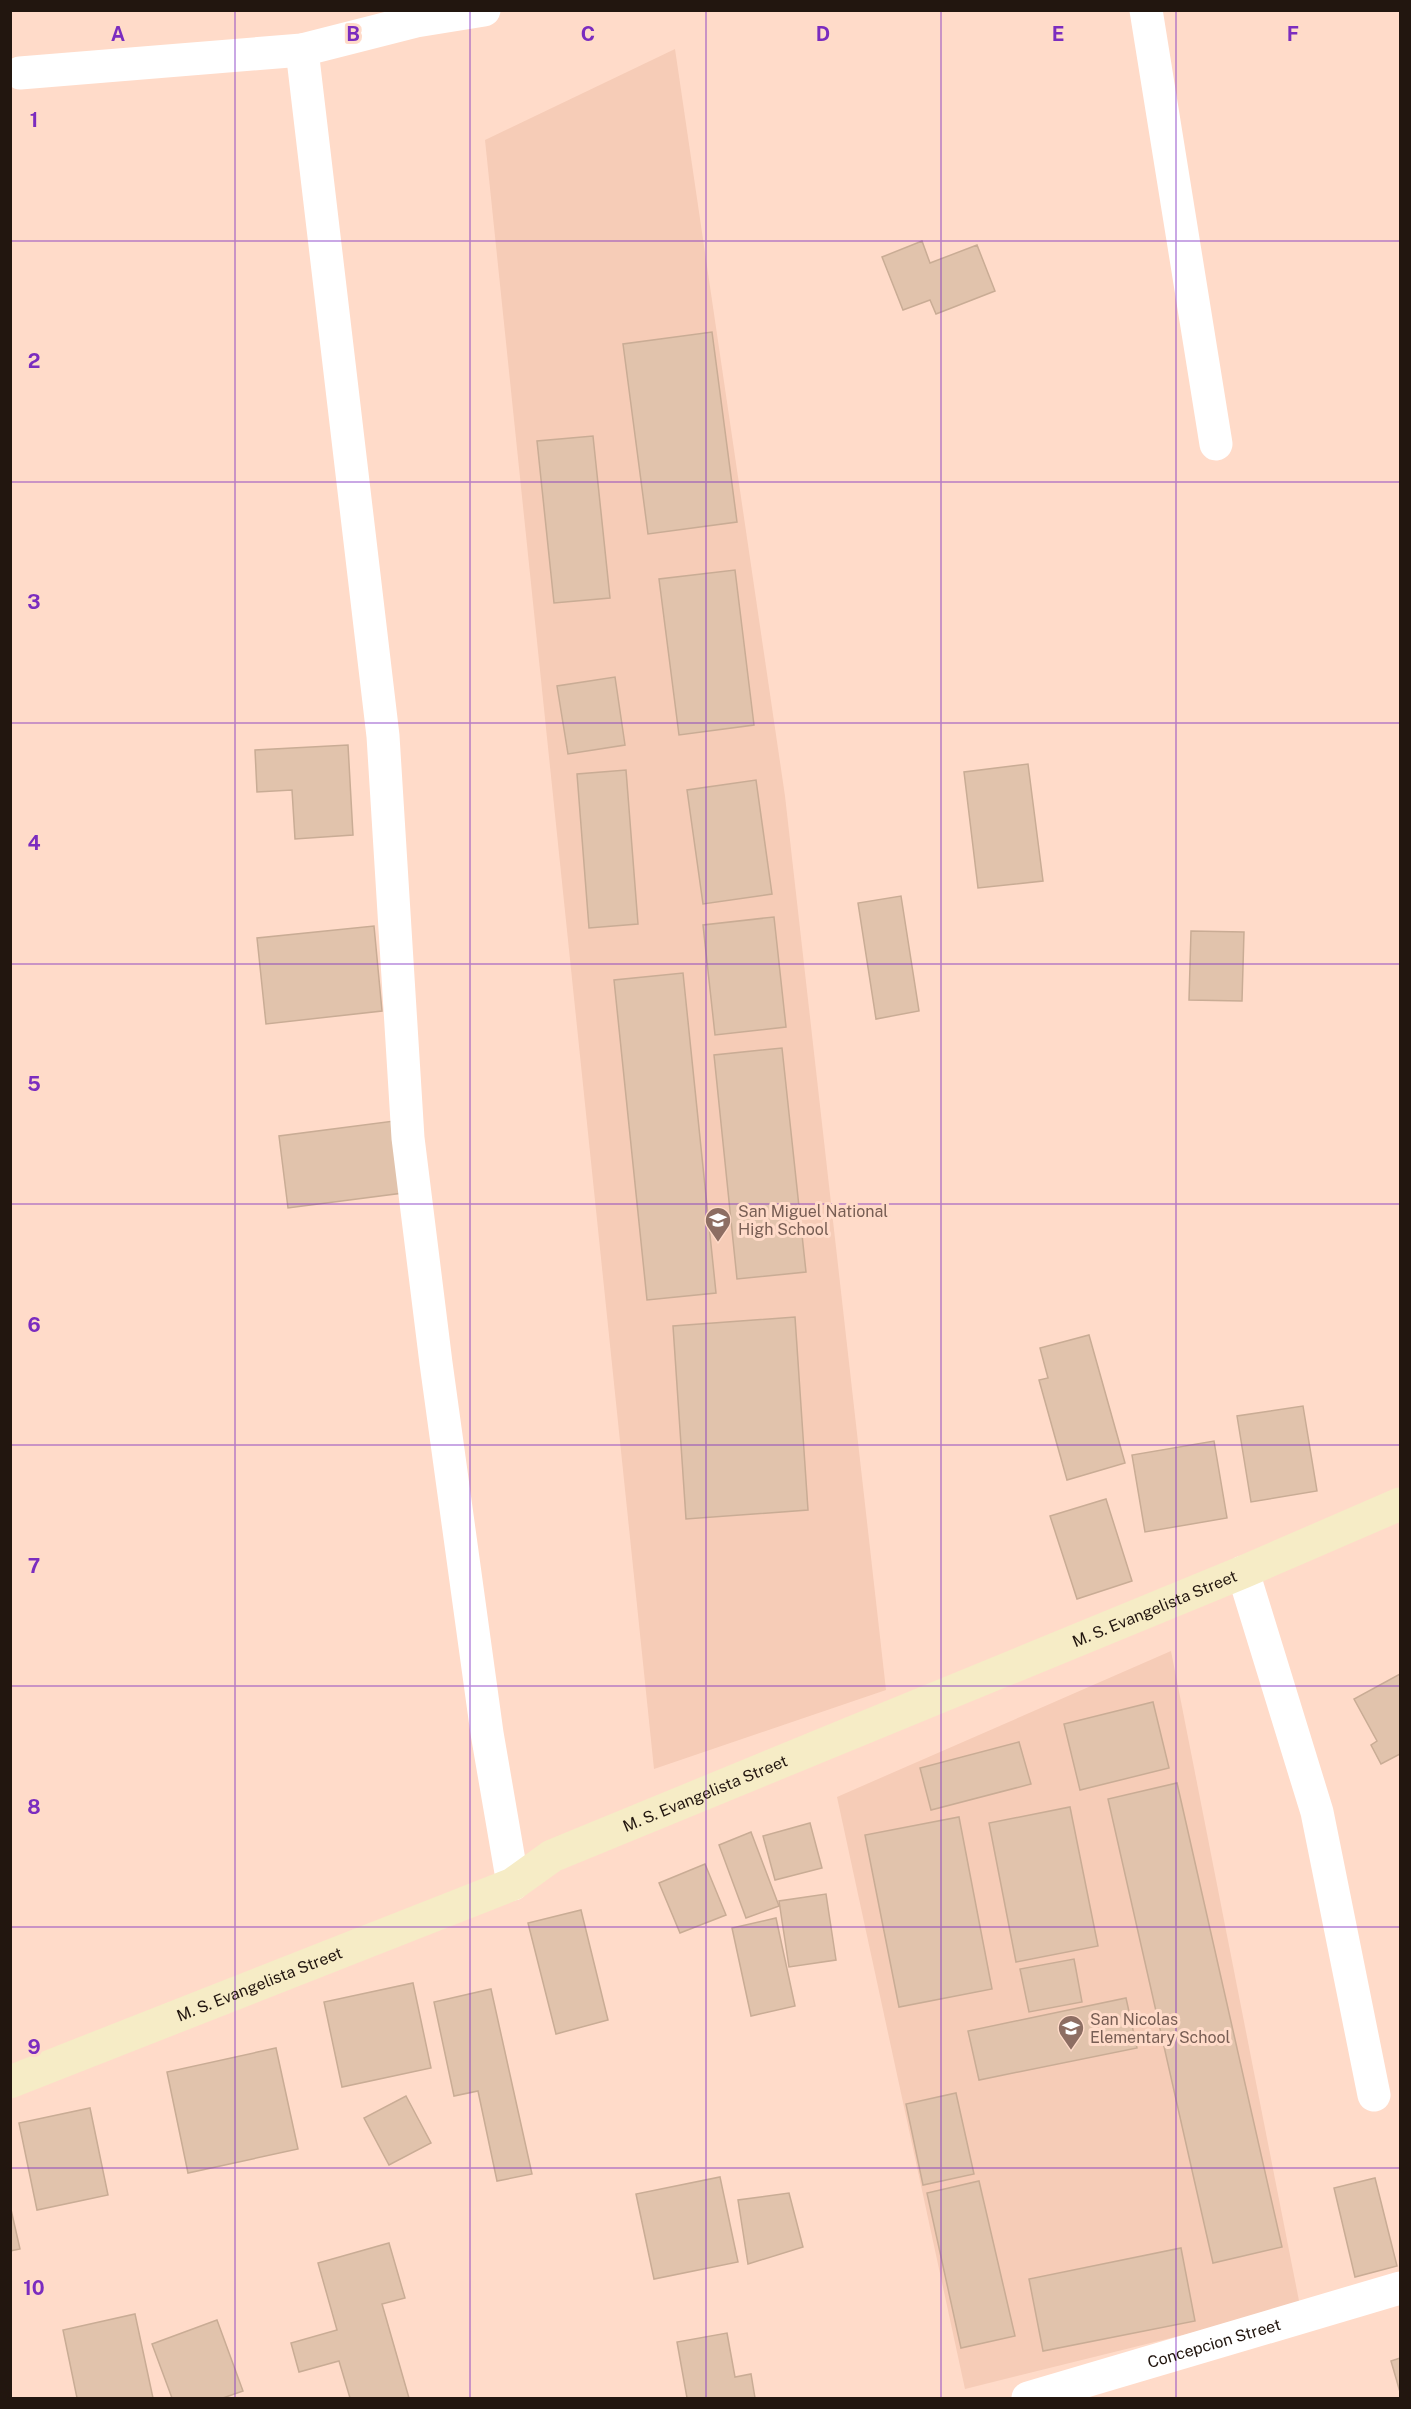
<svg xmlns="http://www.w3.org/2000/svg" width="1411" height="2409" viewBox="0 0 1411 2409" font-family="'Public Sans',sans-serif">
	<style>
		.built { fill: #f6ccb7 }
		.building { fill: #e1c3ac; stroke: #c9ac95; stroke-width: 1.5 }
		.lines { fill: none; stroke-linecap: round; stroke-linejoin: round }
		.street { stroke: #fff; stroke-width: 33 }
		.secondary { stroke: #f6ecc6; stroke-width: 33 }
		.grid { fill: none; stroke: #7b2cbf; stroke-width: 1.5; stroke-opacity: 0.55 }
		.labels { text-anchor: middle; dominant-baseline: central; stroke-width: 6; stroke-linejoin: round; paint-order: stroke }
		.education-label { font-size: 16px; fill: #785e54; stroke: #ffdbc9; text-anchor: start }
		.street-label { font-size: 16px; fill: #22160f; stroke: #ffdbc9 }
		.grid-label { font-size: 20px; text-anchor: middle; font-weight: bold; fill: #7b2cbf; stroke: #ffdbc9; stroke-width: 6; stroke-linejoin: round; paint-order: stroke }
	</style>
	<rect width="100%" height="100%" fill="#ffdbc9"/>
	<g class="built">
		<polygon points="675,49 785,796 886,1690 654,1769 485,140"/>
		<polygon points="1171,1651 1300,2306 965,2389 837,1797"/>
	</g>
	<g class="building">
		<polygon points="922,241 930,263 977,245 995,291 936,314 930,300 903,310 882,257"/>
		<polygon points="712,332 737,522 648,534 623,344"/>
		<polygon points="593,436 610,598 554,603 537,441"/>
		<polygon points="735,570 754,725 679,735 659,579"/>
		<polygon points="615,677 625,745 568,754 557,686"/>
		<polygon points="348,745 353,835 295,839 292,790 257,792 255,750"/>
		<polygon points="1028,764 1043,881 978,888 964,772"/>
		<polygon points="626,770 638,924 589,928 577,774"/>
		<polygon points="756,780 772,894 703,904 687,790"/>
		<polygon points="901,896 919,1011 876,1019 858,903"/>
		<polygon points="774,917 786,1027 715,1035 703,925"/>
		<polygon points="374,926 382,1011 266,1024 257,938"/>
		<polygon points="1191,931 1244,932 1242,1001 1189,1000"/>
		<polygon points="683,973 716,1293 647,1300 614,980"/>
		<polygon points="782,1048 806,1272 737,1279 714,1055"/>
		<polygon points="394,1121 403,1193 288,1208 279,1136"/>
		<polygon points="795,1317 808,1510 686,1519 673,1326"/>
		<polygon points="1089,1335 1125,1463 1067,1480 1039,1380 1048,1378 1040,1348"/>
		<polygon points="1303,1406 1317,1491 1251,1502 1237,1416"/>
		<polygon points="1214,1441 1227,1518 1145,1532 1132,1455"/>
		<polygon points="1106,1499 1132,1581 1077,1599 1050,1516"/>
		<polygon points="1400,1674 1400,1754 1381,1764 1371,1745 1377,1741 1354,1699"/>
		<polygon points="1153,1702 1169,1768 1080,1790 1064,1724"/>
		<polygon points="1019,1742 1031,1784 931,1810 920,1768"/>
		<polygon points="1177,1783 1282,2247 1213,2263 1108,1799"/>
		<polygon points="1070,1807 1098,1946 1016,1962 989,1823"/>
		<polygon points="959,1817 992,1989 899,2007 865,1835"/>
		<polygon points="810,1823 822,1868 775,1880 763,1836"/>
		<polygon points="751,1832 779,1906 746,1918 719,1845"/>
		<polygon points="705,1864 726,1915 680,1933 659,1883"/>
		<polygon points="826,1894 836,1960 789,1967 779,1901"/>
		<polygon points="581,1910 608,2020 556,2034 528,1923"/>
		<polygon points="776,1918 795,2006 751,2016 732,1928"/>
		<polygon points="1074,1959 1082,2002 1029,2012 1020,1969"/>
		<polygon points="413,1983 431,2068 342,2087 324,2002"/>
		<polygon points="491,1989 532,2174 497,2181 478,2091 454,2096 434,2002"/>
		<polygon points="1126,1998 1137,2048 979,2080 968,2031"/>
		<polygon points="276,2048 298,2149 188,2173 167,2072"/>
		<polygon points="956,2093 974,2174 923,2185 906,2104"/>
		<polygon points="406,2096 431,2143 389,2165 364,2118"/>
		<polygon points="90,2108 108,2195 37,2210 19,2123"/>
		<polygon points="720,2177 738,2262 654,2279 636,2194"/>
		<polygon points="1375,2178 1397,2266 1355,2277 1334,2188"/>
		<polygon points="979,2181 1015,2336 961,2348 927,2193"/>
		<polygon points="789,2193 803,2247 748,2264 738,2200"/>
		<polygon points="10,2205 20,2249 10,2251"/>
		<polygon points="389,2243 405,2298 382,2304 409,2398 350,2398 339,2361 299,2372 291,2343 337,2330 318,2263"/>
		<polygon points="1181,2248 1195,2321 1043,2351 1029,2279"/>
		<polygon points="135,2314 153,2398 77,2398 63,2330"/>
		<polygon points="217,2320 243,2391 223,2398 172,2398 152,2344"/>
		<polygon points="727,2333 735,2377 751,2374 755,2398 687,2398 677,2342"/>
		<polygon points="1400,2358 1400,2392 1391,2361"/>
	</g>
	<g class="lines">
		<g class="street">
			<polyline points="1146,10 1216,444"/>
			<polyline points="302,50 383,736 408,1138 436,1363 487,1733 513,1884"/>
			<polyline points="20,73 302,50 416,21 484,10"/>
			<polyline points="1243,1572 1317,1812 1374,2095"/>
			<path id="s1" d="M1028,2398L1400,2288"/>
		</g>
		<path class="secondary" id="s2" d="M10,2082L513,1884L552,1856L1243,1572L1400,1504"/>
	</g>
	<path class="grid" d="M235,10V2398M470,10V2398M706,10V2398M941,10V2398M1176,10V2398M10,241H1400M10,482H1400M10,723H1400M10,964H1400M10,1204H1400M10,1445H1400M10,1686H1400M10,1927H1400M10,2168H1400"/>
	<defs>
		<g id="school-pin" transform="scale(1.35)"><path d="M0 17L-7.5 6A9.5 9.5 0 1 1 7.5 6Z" fill="#8d6e63" stroke="#ffdbc9"/><path d="M0-5L7-2L0 1L-7-2ZM-4 1L0 2.5L4 1V4Q0 6-4 4Z" fill="#fff"/></g>
	</defs>
	<g fill-rule="evenodd">
		<use href="#school-pin" x="718" y="1220"/>
		<use href="#school-pin" x="1071" y="2028"/>
	</g>
	<g class="labels">
		<g class="education-label">
			<text x="738" y="1211">San Miguel National<tspan x="738" dy="18">High School</tspan></text>
			<text x="1090" y="2019">San Nicolas<tspan x="1090" dy="18">Elementary School</tspan></text>
		</g>
		<g class="street-label">
			<text stroke="none"><textPath href="#s2" startOffset="1240">M. S. Evangelista Street</textPath></text>
			<text stroke="none"><textPath href="#s2" startOffset="754">M. S. Evangelista Street</textPath></text>
			<text stroke="none"><textPath href="#s2" startOffset="268">M. S. Evangelista Street</textPath></text>
			<text stroke="none"><textPath href="#s1" startOffset="194">Concepcion Street</textPath></text>
		</g>
	</g>
	<g class="grid-label">
		<text x="118" y="41">A</text>
		<text x="353" y="41">B</text>
		<text x="588" y="41">C</text>
		<text x="823" y="41">D</text>
		<text x="1058" y="41">E</text>
		<text x="1293" y="41">F</text>
		<text x="34" y="127">1</text>
		<text x="34" y="368">2</text>
		<text x="34" y="609">3</text>
		<text x="34" y="850">4</text>
		<text x="34" y="1091">5</text>
		<text x="34" y="1332">6</text>
		<text x="34" y="1573">7</text>
		<text x="34" y="1814">8</text>
		<text x="34" y="2054">9</text>
		<text x="34" y="2295">10</text>
	</g>
	<rect width="1411" height="2409" fill="none" stroke="#22160f" stroke-width="24"/>
</svg>
